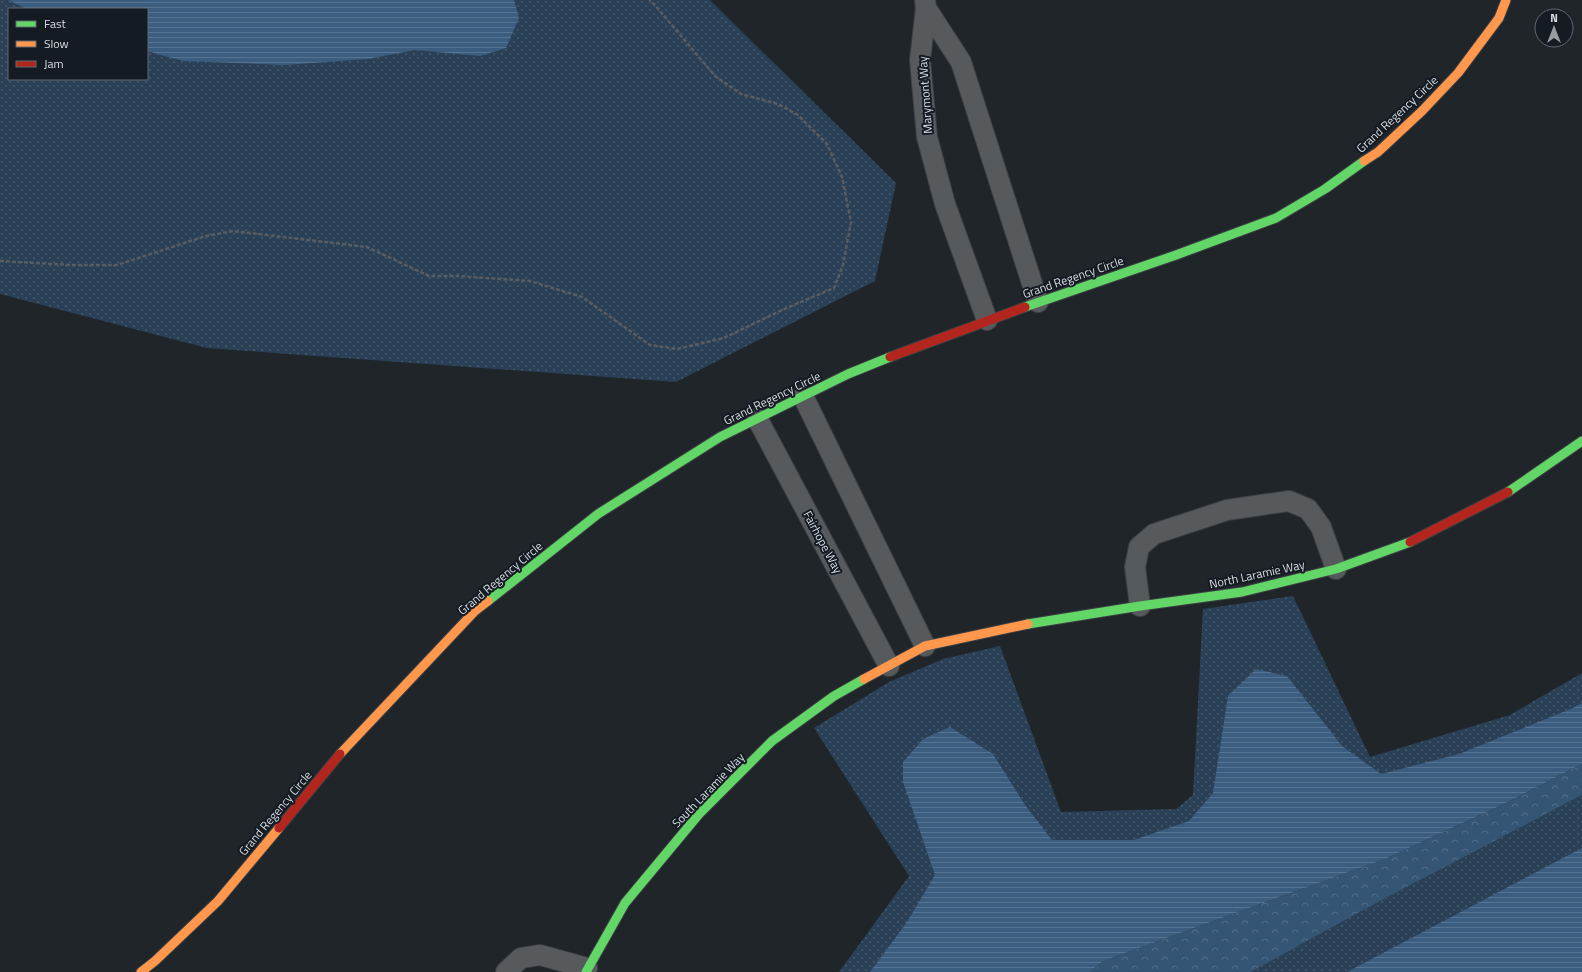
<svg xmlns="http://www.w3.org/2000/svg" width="1582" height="972" viewBox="0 0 1582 972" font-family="'Titillium Web',sans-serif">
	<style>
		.grass { fill: url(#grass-dots); fill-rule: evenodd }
		.forest { fill: url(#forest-crowns) }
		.water { fill: url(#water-rules) }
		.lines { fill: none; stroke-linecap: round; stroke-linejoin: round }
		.street-casing { stroke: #3c4044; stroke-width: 22 }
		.fast-casing { stroke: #3c4044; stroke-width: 11 }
		.slow-casing { stroke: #3c4044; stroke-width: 11 }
		.jam-casing { stroke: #3c4044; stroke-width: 11 }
		.path { stroke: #5a5c60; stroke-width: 2.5; stroke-dasharray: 4 2; stroke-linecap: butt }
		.street { stroke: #575a5d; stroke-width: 20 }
		.fast { stroke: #63d668; stroke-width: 9 }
		.slow { stroke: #ff974d; stroke-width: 9 }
		.jam { stroke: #b3261e; stroke-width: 9 }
		.labels { text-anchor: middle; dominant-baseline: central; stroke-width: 4; stroke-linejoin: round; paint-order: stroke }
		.street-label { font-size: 12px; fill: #d9dee3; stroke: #141b23 }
	</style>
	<defs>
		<pattern id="grass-dots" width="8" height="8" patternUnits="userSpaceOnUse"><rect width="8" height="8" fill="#2a4056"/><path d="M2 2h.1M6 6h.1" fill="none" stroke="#485b6e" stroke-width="1.8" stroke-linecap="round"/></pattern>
		<pattern id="forest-crowns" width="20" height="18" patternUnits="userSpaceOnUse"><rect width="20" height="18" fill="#355575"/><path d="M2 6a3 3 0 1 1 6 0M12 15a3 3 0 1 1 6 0" fill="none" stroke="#526d88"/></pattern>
		<pattern id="water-rules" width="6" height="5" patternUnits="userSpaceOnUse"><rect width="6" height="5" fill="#3b5d80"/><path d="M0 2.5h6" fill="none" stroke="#577492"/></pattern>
	</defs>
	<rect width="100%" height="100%" fill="#20252a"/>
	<g class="grass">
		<path d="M0,0H710L896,183L875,281L676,382L207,348L0,294ZM9,9H147V79H9Z"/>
		<polygon points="1293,596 1370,757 1510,715 1582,673 1582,764 1385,859 1103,961 1090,972 839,972 909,876 814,728 889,682 943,659 1000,646 1061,812 1176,809 1193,795 1203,609"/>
		<polygon points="1582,795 1582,972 1251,972 1369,907"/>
	</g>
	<polygon class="forest" points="1582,764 1582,795 1369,907 1251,972 1090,972 1103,961 1385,859 1502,805"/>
	<g class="water">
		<polygon points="8,0 514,0 519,18 506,48 480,56 415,50 368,59 285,65 183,61 147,51 147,9 27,9"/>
		<polygon points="1256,669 1287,676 1342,746 1381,774 1459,754 1573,708 1582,703 1582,764 1502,805 1385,859 1103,961 1090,972 870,972 907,922 935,875 903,782 903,762 923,739 950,727 993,754 1025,805 1052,840 1134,840 1189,821 1213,793 1228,696"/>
		<polygon points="1582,848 1582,972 1347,972"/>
	</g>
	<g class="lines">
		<g class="street-casing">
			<g id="street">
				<polyline points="925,0 926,8 920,60 927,137 945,204 987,320"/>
				<polyline points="926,8 961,62 1038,302"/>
				<polyline points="803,396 925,646"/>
				<polyline points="757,418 889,666"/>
				<polyline points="1140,606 1135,567 1139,547 1154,534 1227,510 1289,501 1308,509 1321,527 1336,569"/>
				<polyline points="506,972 521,958 540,955 587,968"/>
			</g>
		</g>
		<g class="fast-casing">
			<g id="fast">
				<polyline points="1025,307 1176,255 1276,218 1325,189 1364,161"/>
				<polyline points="1508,492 1582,441"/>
				<polyline points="488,601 598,514 720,437 848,374 890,357"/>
				<polyline points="1028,624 1140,606 1242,592 1336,569 1410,542"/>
				<polyline points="586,972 625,903 699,814 772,741 834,696 864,679"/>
			</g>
		</g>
		<g class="slow-casing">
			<g id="slow">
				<polyline points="1364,161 1378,152 1422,111 1458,73 1499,18 1506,0"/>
				<polyline points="864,679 925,646 1028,624"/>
				<polyline points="340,754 475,611 488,601"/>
				<polyline points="141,972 155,961 218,901 279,828"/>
			</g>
		</g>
		<g class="jam-casing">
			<g id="jam">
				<polyline points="890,357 1025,307"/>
				<polyline points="1410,542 1508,492"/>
				<polyline points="279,828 340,754"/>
			</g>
		</g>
		<polyline class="path" points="0,261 72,265 117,265 206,236 233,231 367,247 429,276 457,276 530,281 582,297 650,345 677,349 724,338 782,310 834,288 843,265 851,222 842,177 827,144 798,115 778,104 741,94 715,76 654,4 649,0"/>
		<use href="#street" class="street"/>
		<use href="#fast" class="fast"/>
		<use href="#slow" class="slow"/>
		<use href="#jam" class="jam"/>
	</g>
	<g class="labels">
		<g class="street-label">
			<text transform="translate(925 95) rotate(-94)">Marymont Way</text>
			<text transform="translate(1397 114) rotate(-43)">Grand Regency Circle</text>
			<text transform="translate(1073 277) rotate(-19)">Grand Regency Circle</text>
			<text transform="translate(772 398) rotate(-26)">Grand Regency Circle</text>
			<text transform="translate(823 542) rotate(62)">Fairhope Way</text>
			<text transform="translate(1257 574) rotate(-12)">North Laramie Way</text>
			<text transform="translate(500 578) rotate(-40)">Grand Regency Circle</text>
			<text transform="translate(708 790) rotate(-46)">South Laramie Way</text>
			<text transform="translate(275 813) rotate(-50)">Grand Regency Circle</text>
		</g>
	</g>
	<rect x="8" y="8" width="140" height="72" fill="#141b23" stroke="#636970"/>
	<rect x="16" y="21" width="20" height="6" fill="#63d668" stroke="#636970"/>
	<text x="44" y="28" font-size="12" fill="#d9dee3">Fast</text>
	<rect x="16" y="41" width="20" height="6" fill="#ff974d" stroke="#636970"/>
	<text x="44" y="48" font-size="12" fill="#d9dee3">Slow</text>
	<rect x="16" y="61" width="20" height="6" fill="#b3261e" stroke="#636970"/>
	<text x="44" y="68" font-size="12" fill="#d9dee3">Jam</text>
	<g transform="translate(1554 28)"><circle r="19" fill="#141b23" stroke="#636970"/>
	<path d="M0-3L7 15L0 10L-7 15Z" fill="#989da2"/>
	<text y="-6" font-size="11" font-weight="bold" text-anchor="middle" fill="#d9dee3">N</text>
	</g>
</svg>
